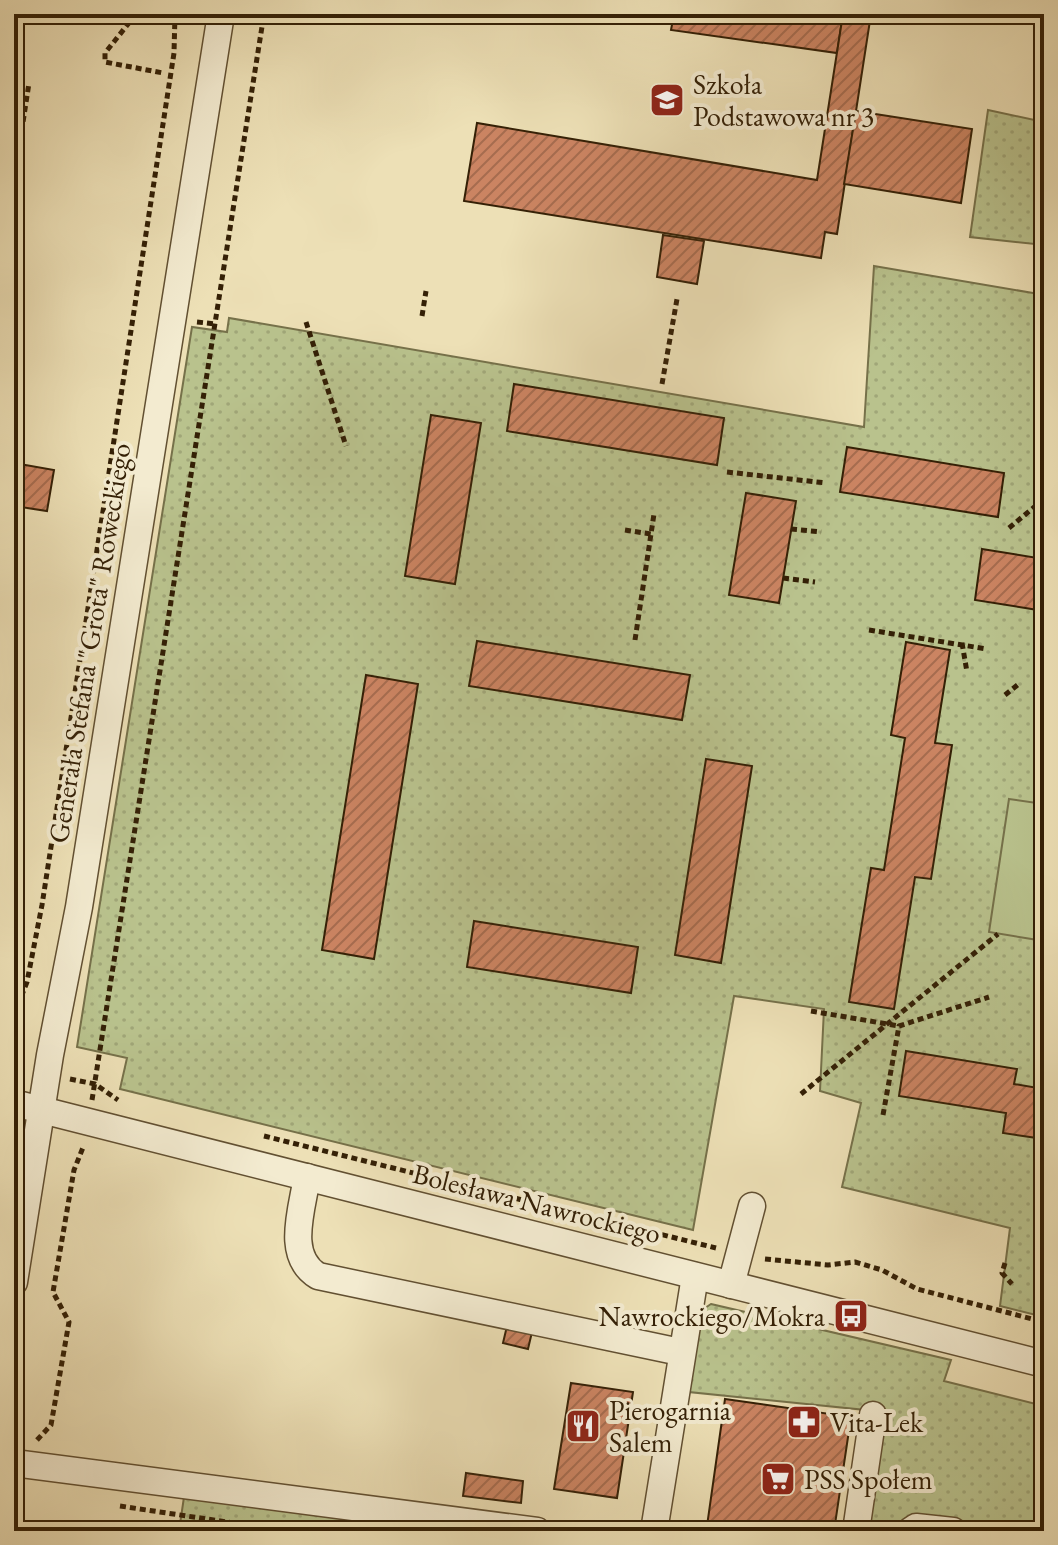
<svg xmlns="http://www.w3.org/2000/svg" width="1058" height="1545" viewBox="0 0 1058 1545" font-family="'EB Garamond',serif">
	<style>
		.grass { fill: url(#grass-dots); stroke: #76714a; stroke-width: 2 }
		.pitch { fill: #b9c28d; stroke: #76714a; stroke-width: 2 }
		.building { fill: url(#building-hatch); stroke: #342006; stroke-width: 2 }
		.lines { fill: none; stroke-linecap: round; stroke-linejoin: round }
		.minor-casing { stroke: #625032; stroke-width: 29 }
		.path { stroke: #342006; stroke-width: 5; stroke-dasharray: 6 4; stroke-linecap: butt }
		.minor { stroke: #f3ebd0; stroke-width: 26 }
		.labels { text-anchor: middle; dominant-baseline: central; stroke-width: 8; stroke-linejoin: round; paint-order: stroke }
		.poi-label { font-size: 28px; fill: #342006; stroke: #f3ebd0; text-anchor: start }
		.street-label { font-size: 28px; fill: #342006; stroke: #f3ebd0 }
	</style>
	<defs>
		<pattern id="grass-dots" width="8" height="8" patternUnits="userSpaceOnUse" patternTransform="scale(2)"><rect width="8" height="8" fill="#b9c28d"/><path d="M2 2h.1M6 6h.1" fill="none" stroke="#a0a678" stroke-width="1.8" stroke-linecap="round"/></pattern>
		<pattern id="building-hatch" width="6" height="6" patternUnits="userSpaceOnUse" patternTransform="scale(2)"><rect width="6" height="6" fill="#cb8462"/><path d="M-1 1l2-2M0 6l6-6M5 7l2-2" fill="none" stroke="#a66c4f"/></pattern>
	</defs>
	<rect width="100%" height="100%" fill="#ede0b6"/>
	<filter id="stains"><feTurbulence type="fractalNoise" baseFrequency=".0025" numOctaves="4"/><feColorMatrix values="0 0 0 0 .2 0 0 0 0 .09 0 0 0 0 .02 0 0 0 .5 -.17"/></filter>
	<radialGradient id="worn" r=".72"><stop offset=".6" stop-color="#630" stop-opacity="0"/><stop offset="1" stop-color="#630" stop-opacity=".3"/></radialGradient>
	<g class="grass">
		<polygon points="988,110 1044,122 1044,245 970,237"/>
		<polygon points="874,266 1033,293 1044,292 1044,1317 1000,1306 1010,1228 842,1187 861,1103 820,1091 824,1009 734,996 693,1230 120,1089 127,1058 77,1047 192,327 227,332 229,318 864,427"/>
		<polygon points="711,1304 951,1360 944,1381 1044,1406 1044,1531 864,1531 885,1412 689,1392 699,1312"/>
		<polygon points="184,1497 432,1531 179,1531"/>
	</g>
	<polygon class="pitch" points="1009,799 1044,804 1044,941 989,932"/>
	<g class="building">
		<polygon points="674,14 843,14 837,53 671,30"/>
		<polygon points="843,14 871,14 837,234 825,232 821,258 464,201 477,123 817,180"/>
		<polygon points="856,111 972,129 961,203 844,184"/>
		<polygon points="663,235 704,241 697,284 657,277"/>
		<polygon points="514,384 724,418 717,465 507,431"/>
		<polygon points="431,415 481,423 455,584 405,576"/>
		<polygon points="847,447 1004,473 998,517 840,492"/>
		<polygon points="14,463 54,470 47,511 14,506"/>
		<polygon points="746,493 796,501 779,603 729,595"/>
		<polygon points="982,549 1044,559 1044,611 975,600"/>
		<polygon points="477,641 690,675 682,720 469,686"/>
		<polygon points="906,642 950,650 935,743 952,745 931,879 915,877 894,1009 849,1002 871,868 884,870 905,738 891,735"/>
		<polygon points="366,675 418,684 374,959 322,950"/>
		<polygon points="706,759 752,766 721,963 675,955"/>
		<polygon points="474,921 638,947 631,993 467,967"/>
		<polygon points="906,1051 1017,1069 1014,1084 1044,1089 1044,1139 1003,1133 1006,1113 899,1096"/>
		<polygon points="507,1326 532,1332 528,1349 503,1343"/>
		<polygon points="571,1383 633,1392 617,1498 554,1489"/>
		<polygon points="725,1399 851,1417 834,1531 738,1531 707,1526"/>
		<polygon points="466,1473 523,1481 521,1503 463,1496"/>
	</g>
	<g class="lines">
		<g class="minor-casing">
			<g id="minor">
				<polyline points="14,1103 1044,1364"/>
				<path d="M307,1177C302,1210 285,1256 318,1276L680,1352"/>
				<polyline points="14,1282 50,1055 79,907 221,14"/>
				<polyline points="731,1285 752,1206"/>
				<polyline points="14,1463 537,1531"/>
				<polyline points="654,1531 695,1276"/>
				<polyline points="856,1531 873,1415"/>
				<polyline points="910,1531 916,1527 953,1531"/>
			</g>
		</g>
		<g class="path">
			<polyline points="136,14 105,53 105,62 163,73"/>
			<polyline points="14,181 29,83"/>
			<polyline points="422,316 426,291"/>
			<polyline points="197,322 216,324"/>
			<polyline points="306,322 346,446"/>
			<polyline points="662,384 677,299"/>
			<polyline points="727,472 826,483"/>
			<polyline points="1009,528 1044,499"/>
			<polyline points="791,529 821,532"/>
			<polyline points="625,530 651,534"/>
			<polyline points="783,578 815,582"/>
			<polyline points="869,630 987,649"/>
			<polyline points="635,640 654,514"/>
			<polyline points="962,643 967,672"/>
			<polyline points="1005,695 1020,683"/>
			<polyline points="1043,804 1044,800"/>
			<polyline points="811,1011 899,1026"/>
			<polyline points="14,1015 27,982 42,905 174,53 175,14"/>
			<polyline points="70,1079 95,1084 118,1100"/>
			<polyline points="801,1094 998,934"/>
			<polyline points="92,1100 264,14"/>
			<polyline points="883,1115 899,1026 989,997"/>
			<polyline points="264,1136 716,1248"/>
			<polyline points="765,1259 828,1265 855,1262 882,1270 917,1289 1044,1322"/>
			<polyline points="1005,1263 1002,1273 1012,1284"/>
			<polyline points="37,1440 51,1425 69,1322 53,1292 74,1170 84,1145"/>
			<polyline points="120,1506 287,1531"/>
			<polyline points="15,1531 22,1490"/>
		</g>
		<use href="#minor" class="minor"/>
	</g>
	<defs>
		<g id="school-square" transform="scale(1.8)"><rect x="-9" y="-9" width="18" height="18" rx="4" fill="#8f2418" stroke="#f3ebd0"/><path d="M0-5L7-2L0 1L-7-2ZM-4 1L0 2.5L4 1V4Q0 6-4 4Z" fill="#fff"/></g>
		<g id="bus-square" transform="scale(1.8)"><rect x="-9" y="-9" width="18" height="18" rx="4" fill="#8f2418" stroke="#f3ebd0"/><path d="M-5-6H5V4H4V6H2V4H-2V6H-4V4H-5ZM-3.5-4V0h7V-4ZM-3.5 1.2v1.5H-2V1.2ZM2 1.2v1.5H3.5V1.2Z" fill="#fff"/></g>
		<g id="pharmacy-square" transform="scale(1.8)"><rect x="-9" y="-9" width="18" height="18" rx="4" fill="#8f2418" stroke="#f3ebd0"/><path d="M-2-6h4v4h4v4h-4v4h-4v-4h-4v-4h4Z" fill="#fff"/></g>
		<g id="restaurant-square" transform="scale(1.8)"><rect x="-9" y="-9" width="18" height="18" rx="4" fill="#8f2418" stroke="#f3ebd0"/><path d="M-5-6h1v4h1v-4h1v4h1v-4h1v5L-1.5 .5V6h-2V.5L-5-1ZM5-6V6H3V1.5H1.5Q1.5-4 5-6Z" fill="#fff"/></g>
		<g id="supermarket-square" transform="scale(1.8)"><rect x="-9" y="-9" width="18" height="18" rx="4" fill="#8f2418" stroke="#f3ebd0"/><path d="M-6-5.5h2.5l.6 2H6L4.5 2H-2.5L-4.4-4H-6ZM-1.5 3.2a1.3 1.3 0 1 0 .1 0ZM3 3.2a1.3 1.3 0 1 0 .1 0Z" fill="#fff"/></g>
	</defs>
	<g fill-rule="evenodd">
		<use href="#school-square" x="667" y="100"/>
		<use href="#bus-square" x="851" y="1316"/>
		<use href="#pharmacy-square" x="804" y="1422"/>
		<use href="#restaurant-square" x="583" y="1426"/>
		<use href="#supermarket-square" x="778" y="1479"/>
	</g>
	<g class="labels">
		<g class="poi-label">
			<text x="693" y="84">Szkoła<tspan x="693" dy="32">Podstawowa nr 3</tspan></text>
			<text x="825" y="1316" text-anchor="end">Nawrockiego/Mokra</text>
			<text x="609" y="1410">Pierogarnia<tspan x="609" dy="32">Salem</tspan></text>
			<text x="830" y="1422">Vita-Lek</text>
			<text x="804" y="1479">PSS Społem</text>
		</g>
		<g class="street-label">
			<text transform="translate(89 643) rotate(-81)">Generała Stefana "Grota" Roweckiego</text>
			<text transform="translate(537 1203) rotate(14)">Bolesława Nawrockiego</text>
		</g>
	</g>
	<rect width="1058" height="1545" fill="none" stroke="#ede0b6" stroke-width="48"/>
	<rect x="16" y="16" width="1026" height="1513" fill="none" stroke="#342006" stroke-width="4"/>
	<rect x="24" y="24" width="1010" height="1497" fill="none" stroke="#342006" stroke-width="2"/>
	<rect width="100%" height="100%" filter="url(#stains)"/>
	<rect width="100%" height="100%" fill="url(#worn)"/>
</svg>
